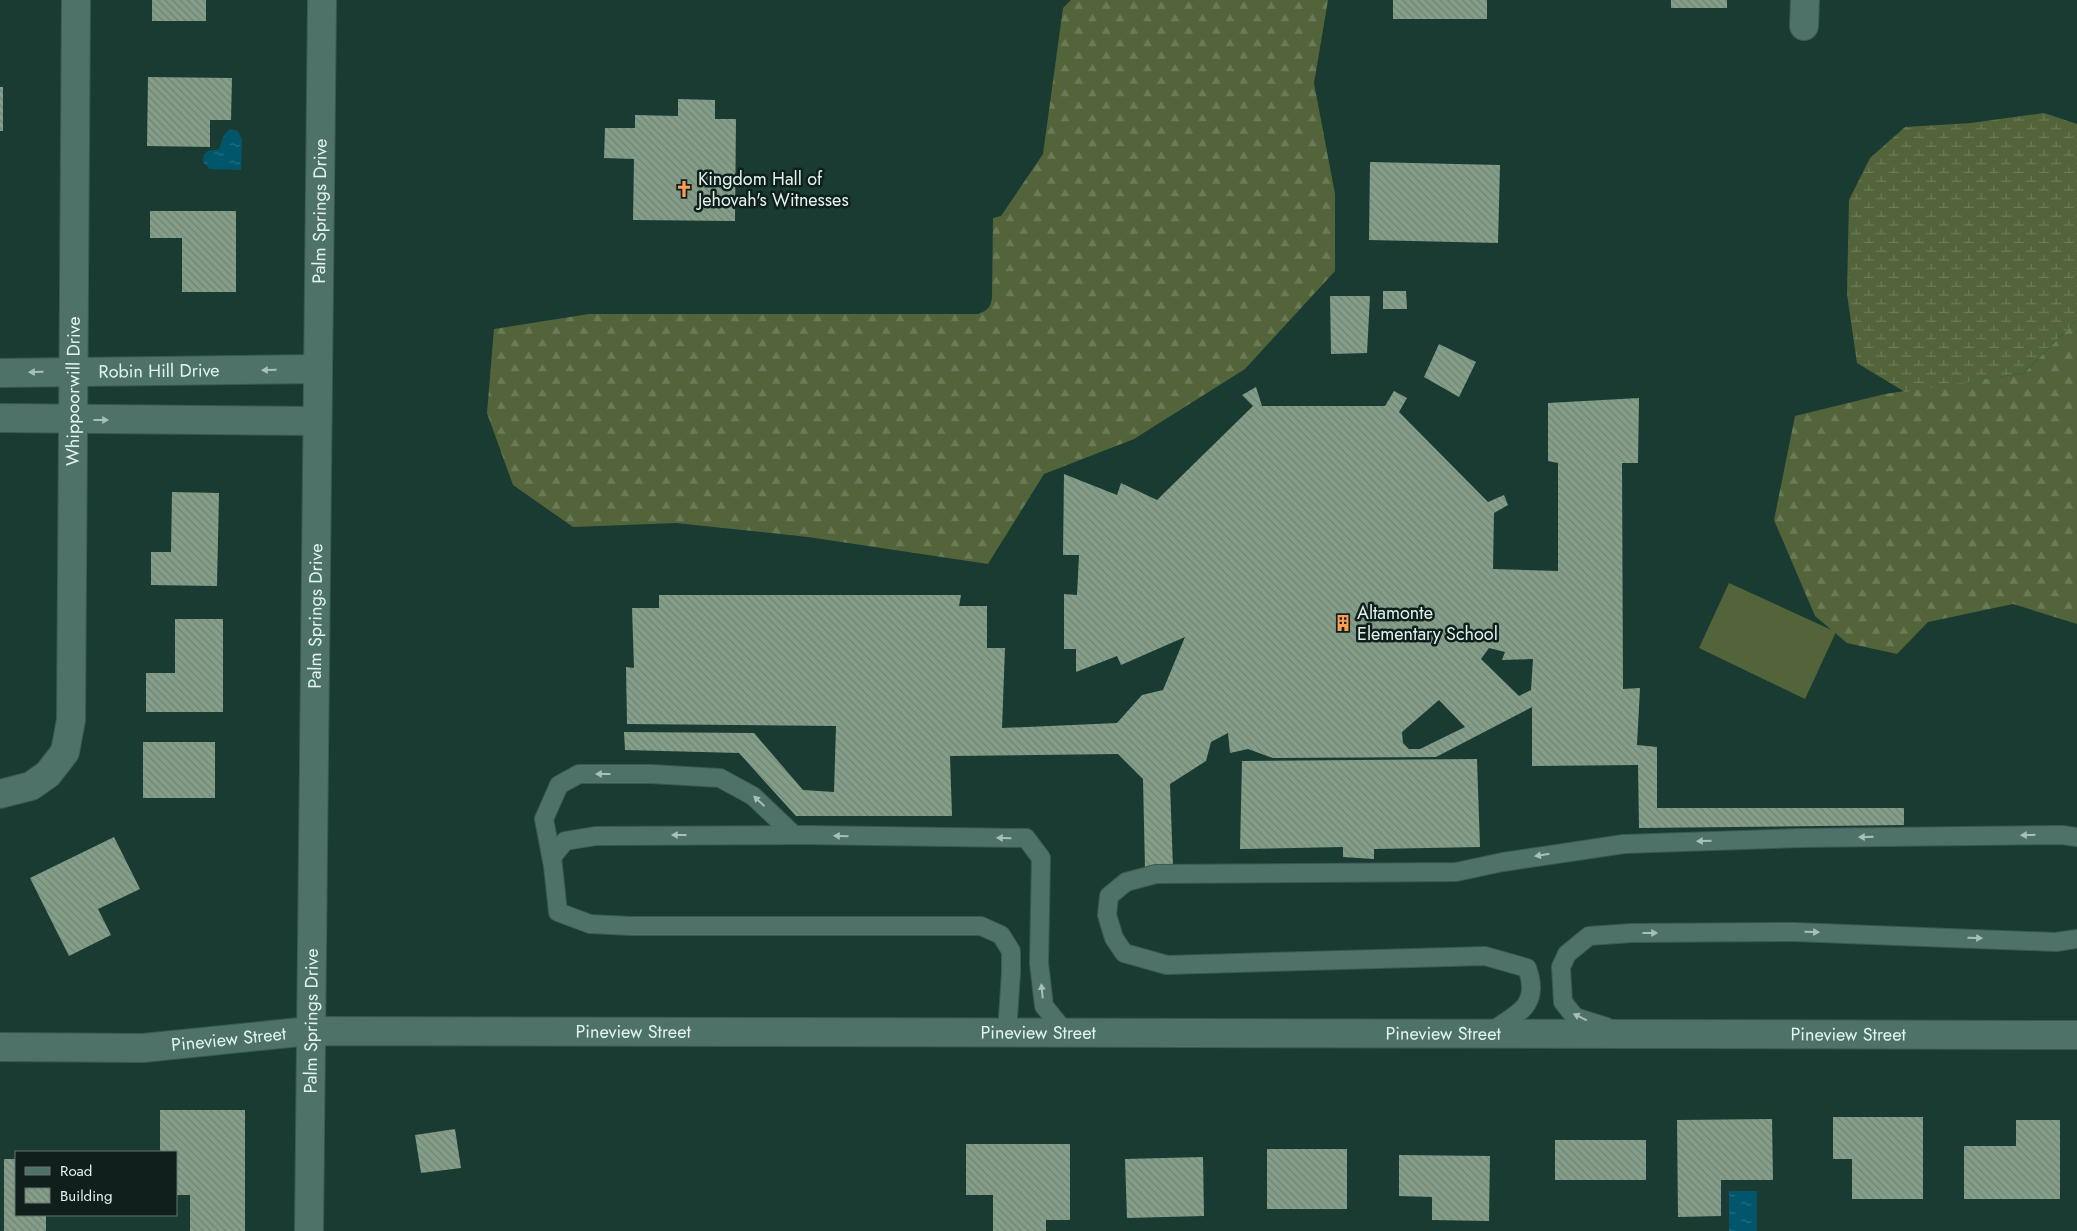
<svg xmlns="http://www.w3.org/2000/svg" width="2077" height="1231" viewBox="0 0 2077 1231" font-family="Jost,sans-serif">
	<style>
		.grass { fill: #53643b }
		.forest { fill: url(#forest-firs) }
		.wetland { fill: url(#wetland-marsh) }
		.water { fill: url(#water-ripples) }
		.building { fill: url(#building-back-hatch); fill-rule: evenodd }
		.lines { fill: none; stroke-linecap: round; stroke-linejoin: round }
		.service-casing { stroke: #3a5951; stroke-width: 20 }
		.minor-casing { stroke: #3a5951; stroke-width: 30 }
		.tertiary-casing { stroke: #3a5951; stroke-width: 30 }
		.service { stroke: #4f7268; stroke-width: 18 }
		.minor { stroke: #4f7268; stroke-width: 28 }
		.tertiary { stroke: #4f7268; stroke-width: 28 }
		.oneway { fill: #a7c0b8 }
		.labels { text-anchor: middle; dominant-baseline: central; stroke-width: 5; stroke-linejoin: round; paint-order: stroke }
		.poi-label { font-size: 18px; fill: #e1f4ee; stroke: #101f1b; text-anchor: start }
		.street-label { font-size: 18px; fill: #e1f4ee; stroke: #101f1b }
	</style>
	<defs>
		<pattern id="forest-firs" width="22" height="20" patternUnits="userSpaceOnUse" patternTransform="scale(1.25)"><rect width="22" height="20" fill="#53643b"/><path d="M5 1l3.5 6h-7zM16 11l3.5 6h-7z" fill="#6b7b58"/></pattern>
		<pattern id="wetland-marsh" width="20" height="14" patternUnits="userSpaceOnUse" patternTransform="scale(1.25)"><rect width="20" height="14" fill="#53643b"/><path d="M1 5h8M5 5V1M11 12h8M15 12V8" fill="none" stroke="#6b7b58"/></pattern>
		<pattern id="water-ripples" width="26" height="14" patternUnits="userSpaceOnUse" patternTransform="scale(1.25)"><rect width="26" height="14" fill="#02566c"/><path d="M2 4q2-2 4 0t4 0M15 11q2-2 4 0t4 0" fill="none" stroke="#276f81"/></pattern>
		<pattern id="building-back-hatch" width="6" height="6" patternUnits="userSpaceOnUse" patternTransform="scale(1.25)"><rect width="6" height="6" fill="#849e89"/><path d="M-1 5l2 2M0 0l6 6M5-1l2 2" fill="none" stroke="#718475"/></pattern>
	</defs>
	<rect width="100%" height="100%" fill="#193b32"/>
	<polygon class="grass" points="1729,583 1836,632 1805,699 1699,648"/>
	<g class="forest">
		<path d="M1071,0H1328L1314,83L1335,194V271L1245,369L1134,439L1044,474L988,564L808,537L676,523L573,527L513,485L487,413L494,329L589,314H978C988,310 990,308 992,298L993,218L1001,216L1043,154L1063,8Z"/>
		<polygon points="2077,320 2077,624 2013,604 1928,622 1897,654 1847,643 1815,616 1774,520 1795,416 1885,394 2024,373"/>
	</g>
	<polygon class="wetland" points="2044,113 2077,124 2077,320 2024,373 1905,392 1857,363 1847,294 1849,200 1870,158 1905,127 1971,123"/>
	<g class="water">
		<polygon points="230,129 238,131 242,140 241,170 210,169 203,162 204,154 208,151 219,149 224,135"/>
		<rect x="1729" y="1191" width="28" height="40"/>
	</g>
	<g class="building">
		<rect x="152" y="0" width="54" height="21"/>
		<rect x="1393" y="0" width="94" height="19"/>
		<rect x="1671" y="0" width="56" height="8"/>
		<polygon points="148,77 232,78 231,120 210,120 210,147 147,146"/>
		<rect x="0" y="87" width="3" height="44"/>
		<polygon points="678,99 715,100 715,119 736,119 735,221 633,220 634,159 604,158 605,128 635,128 635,115 678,116"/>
		<polygon points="1370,162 1500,165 1498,243 1369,240"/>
		<polygon points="150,211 236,211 236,292 182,292 182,238 150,238"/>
		<polygon points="1383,291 1406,291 1407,309 1383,309"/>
		<polygon points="1330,296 1370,296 1367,353 1331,354"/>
		<polygon points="1439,344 1476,362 1459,397 1424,377"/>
		<path d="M1256,387L1262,406H1385L1394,391L1407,398L1399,412L1488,502L1504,495L1508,505L1494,513L1493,569L1558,571V463L1548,461V403L1639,398L1638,463H1622L1623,689L1640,688L1637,745L1657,747V808H1904V825L1639,828L1638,765L1532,766V707L1436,757L1273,758L1248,749L1230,753L1228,733L1211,742L1206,761L1170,784L1173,868L1145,869L1143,779L1118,754L950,756L952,816H796L739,753L625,750L624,732L754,733L803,790L834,792L836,726L627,724L626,667L634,668L632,608H659V595H961L959,606H987V648H1005L1002,728L1117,723L1142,695L1163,690L1185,637L1121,665L1117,656L1076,672V649H1064V594L1077,595L1079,555H1063L1064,474L1117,495L1121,483L1157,500L1253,406L1242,395ZM1489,648L1505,652L1502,660L1533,659L1531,690L1519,696L1481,659ZM1439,700L1465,727L1420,749H1409L1403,743L1402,732Z"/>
		<polygon points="172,492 219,493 217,586 151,585 151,552 171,552"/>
		<polygon points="175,619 223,619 223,712 146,712 146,673 175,673"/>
		<rect x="143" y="742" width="72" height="56"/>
		<polygon points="1477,759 1480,847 1374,849 1374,859 1343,857 1343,847 1240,849 1242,761"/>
		<polygon points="114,837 140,889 98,909 111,935 69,956 30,878"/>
		<polygon points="160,1110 245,1110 245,1231 190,1231 190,1195 176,1195 176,1152 160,1152"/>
		<polygon points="1833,1117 1923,1117 1923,1199 1852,1199 1852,1159 1833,1159"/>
		<polygon points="1772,1119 1773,1180 1721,1180 1721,1216 1678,1217 1677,1120"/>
		<polygon points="2016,1120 2060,1120 2060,1199 1964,1199 1964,1146 2016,1146"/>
		<polygon points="455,1129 461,1168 421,1173 415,1135"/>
		<rect x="1555" y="1140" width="91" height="40"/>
		<polygon points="966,1144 1070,1144 1070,1220 1046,1220 1046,1231 993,1231 993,1195 966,1195"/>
		<rect x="1267" y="1149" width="80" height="60"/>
		<polygon points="1399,1155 1490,1156 1489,1221 1432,1220 1432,1197 1399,1196"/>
		<polygon points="1203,1157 1204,1216 1127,1218 1125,1159"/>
		<polygon points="4,1159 16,1159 16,1215 46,1215 46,1231 4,1231"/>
	</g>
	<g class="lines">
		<g class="service-casing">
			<g id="service">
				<polyline points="552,861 544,819 559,785 579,774 651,774 720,778 753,796 794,835"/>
				<polyline points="1607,1027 1575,1017 1563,1002 1561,967 1567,954 1589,936 1632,933 1794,932 2056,942 2077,939"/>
				<polyline points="1007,1032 1011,973 1011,951 1001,935 981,926 631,926 590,924 558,912 552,857 565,841 596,836 805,835 1026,838 1041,858 1039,963 1044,1006 1065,1032"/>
				<path d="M1490,1032C1517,1014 1541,1006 1527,968L1485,956L1167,965L1124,953L1114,938L1107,915L1109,896L1126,882L1156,874L1456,872L1503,862L1624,844L1799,838L2062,835L2077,837"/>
			</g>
		</g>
		<g class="minor-casing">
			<g id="minor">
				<polyline points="1804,26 1805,0"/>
				<path id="s1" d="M0,373L317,369"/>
				<polyline points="0,418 317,421"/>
				<path id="s2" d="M0,794L31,786L48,774L65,752L71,720L76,0"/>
				<path id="s3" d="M0,1047L143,1048L310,1031L2077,1035"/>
			</g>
		</g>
		<g class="tertiary-casing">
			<g id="tertiary">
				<path id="s4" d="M309,1231L322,0"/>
			</g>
		</g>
		<use href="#service" class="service"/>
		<use href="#minor" class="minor"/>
		<use href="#tertiary" class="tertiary"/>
	</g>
	<defs><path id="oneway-solid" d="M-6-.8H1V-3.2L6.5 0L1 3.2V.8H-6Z" transform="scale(1.25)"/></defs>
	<g class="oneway">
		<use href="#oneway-solid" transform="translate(269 370) rotate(179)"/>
		<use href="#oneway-solid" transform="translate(36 372) rotate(179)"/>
		<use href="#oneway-solid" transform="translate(101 420)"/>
		<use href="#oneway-solid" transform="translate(603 774) rotate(180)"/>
		<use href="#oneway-solid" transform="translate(759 801) rotate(-137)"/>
		<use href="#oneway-solid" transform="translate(679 835) rotate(180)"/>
		<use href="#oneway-solid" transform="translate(2028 835) rotate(179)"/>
		<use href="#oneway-solid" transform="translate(841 836) rotate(-179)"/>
		<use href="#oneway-solid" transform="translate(1866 837) rotate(179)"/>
		<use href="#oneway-solid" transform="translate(1004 838) rotate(-179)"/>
		<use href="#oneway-solid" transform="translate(1704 841) rotate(178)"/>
		<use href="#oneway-solid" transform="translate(1542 855) rotate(171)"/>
		<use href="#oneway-solid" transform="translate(1812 932) rotate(2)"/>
		<use href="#oneway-solid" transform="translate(1650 933)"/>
		<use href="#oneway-solid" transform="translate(1975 938) rotate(2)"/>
		<use href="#oneway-solid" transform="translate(1042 991) rotate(-96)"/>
		<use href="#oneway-solid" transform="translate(1580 1017) rotate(-154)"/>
	</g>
	<defs>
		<g id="church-bare" transform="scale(1.35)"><path d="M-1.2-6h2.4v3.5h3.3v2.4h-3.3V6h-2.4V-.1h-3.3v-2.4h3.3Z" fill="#fd9d54" stroke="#101f1b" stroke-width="2.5" paint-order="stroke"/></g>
		<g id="building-bare" transform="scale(1.35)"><path d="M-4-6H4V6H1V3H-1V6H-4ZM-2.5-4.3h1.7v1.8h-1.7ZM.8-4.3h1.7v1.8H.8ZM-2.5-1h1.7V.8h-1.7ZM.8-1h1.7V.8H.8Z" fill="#fd9d54" stroke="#101f1b" stroke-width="2.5" paint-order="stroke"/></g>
	</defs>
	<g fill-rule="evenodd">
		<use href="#church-bare" x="684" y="189"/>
		<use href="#building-bare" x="1343" y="623"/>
	</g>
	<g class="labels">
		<g class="poi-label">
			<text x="698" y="179">Kingdom Hall of<tspan x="698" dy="21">Jehovah's Witnesses</tspan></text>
			<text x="1357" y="613">Altamonte<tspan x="1357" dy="21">Elementary School</tspan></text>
		</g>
		<g class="street-label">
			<text stroke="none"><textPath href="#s4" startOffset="1020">Palm Springs Drive</textPath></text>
			<text stroke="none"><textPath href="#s1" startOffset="159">Robin Hill Drive</textPath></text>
			<text stroke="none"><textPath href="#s2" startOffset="442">Whippoorwill Drive</textPath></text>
			<text stroke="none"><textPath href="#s4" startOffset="615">Palm Springs Drive</textPath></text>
			<text stroke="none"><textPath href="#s4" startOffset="210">Palm Springs Drive</textPath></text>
			<text stroke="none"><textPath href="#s3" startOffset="634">Pineview Street</textPath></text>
			<text stroke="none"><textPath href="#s3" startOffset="1039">Pineview Street</textPath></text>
			<text stroke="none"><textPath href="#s3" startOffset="1444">Pineview Street</textPath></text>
			<text stroke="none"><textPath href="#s3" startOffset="1849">Pineview Street</textPath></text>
			<text stroke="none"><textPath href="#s3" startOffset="229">Pineview Street</textPath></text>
		</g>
	</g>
	<rect x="15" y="1151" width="162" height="65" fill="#101f1b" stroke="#64746f"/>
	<rect x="25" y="1167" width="25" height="8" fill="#4f7268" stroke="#64746f"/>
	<text x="60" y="1176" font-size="15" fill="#e1f4ee">Road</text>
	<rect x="25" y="1188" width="25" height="15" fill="url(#building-back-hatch)" stroke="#64746f"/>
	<text x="60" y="1201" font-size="15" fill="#e1f4ee">Building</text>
</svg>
